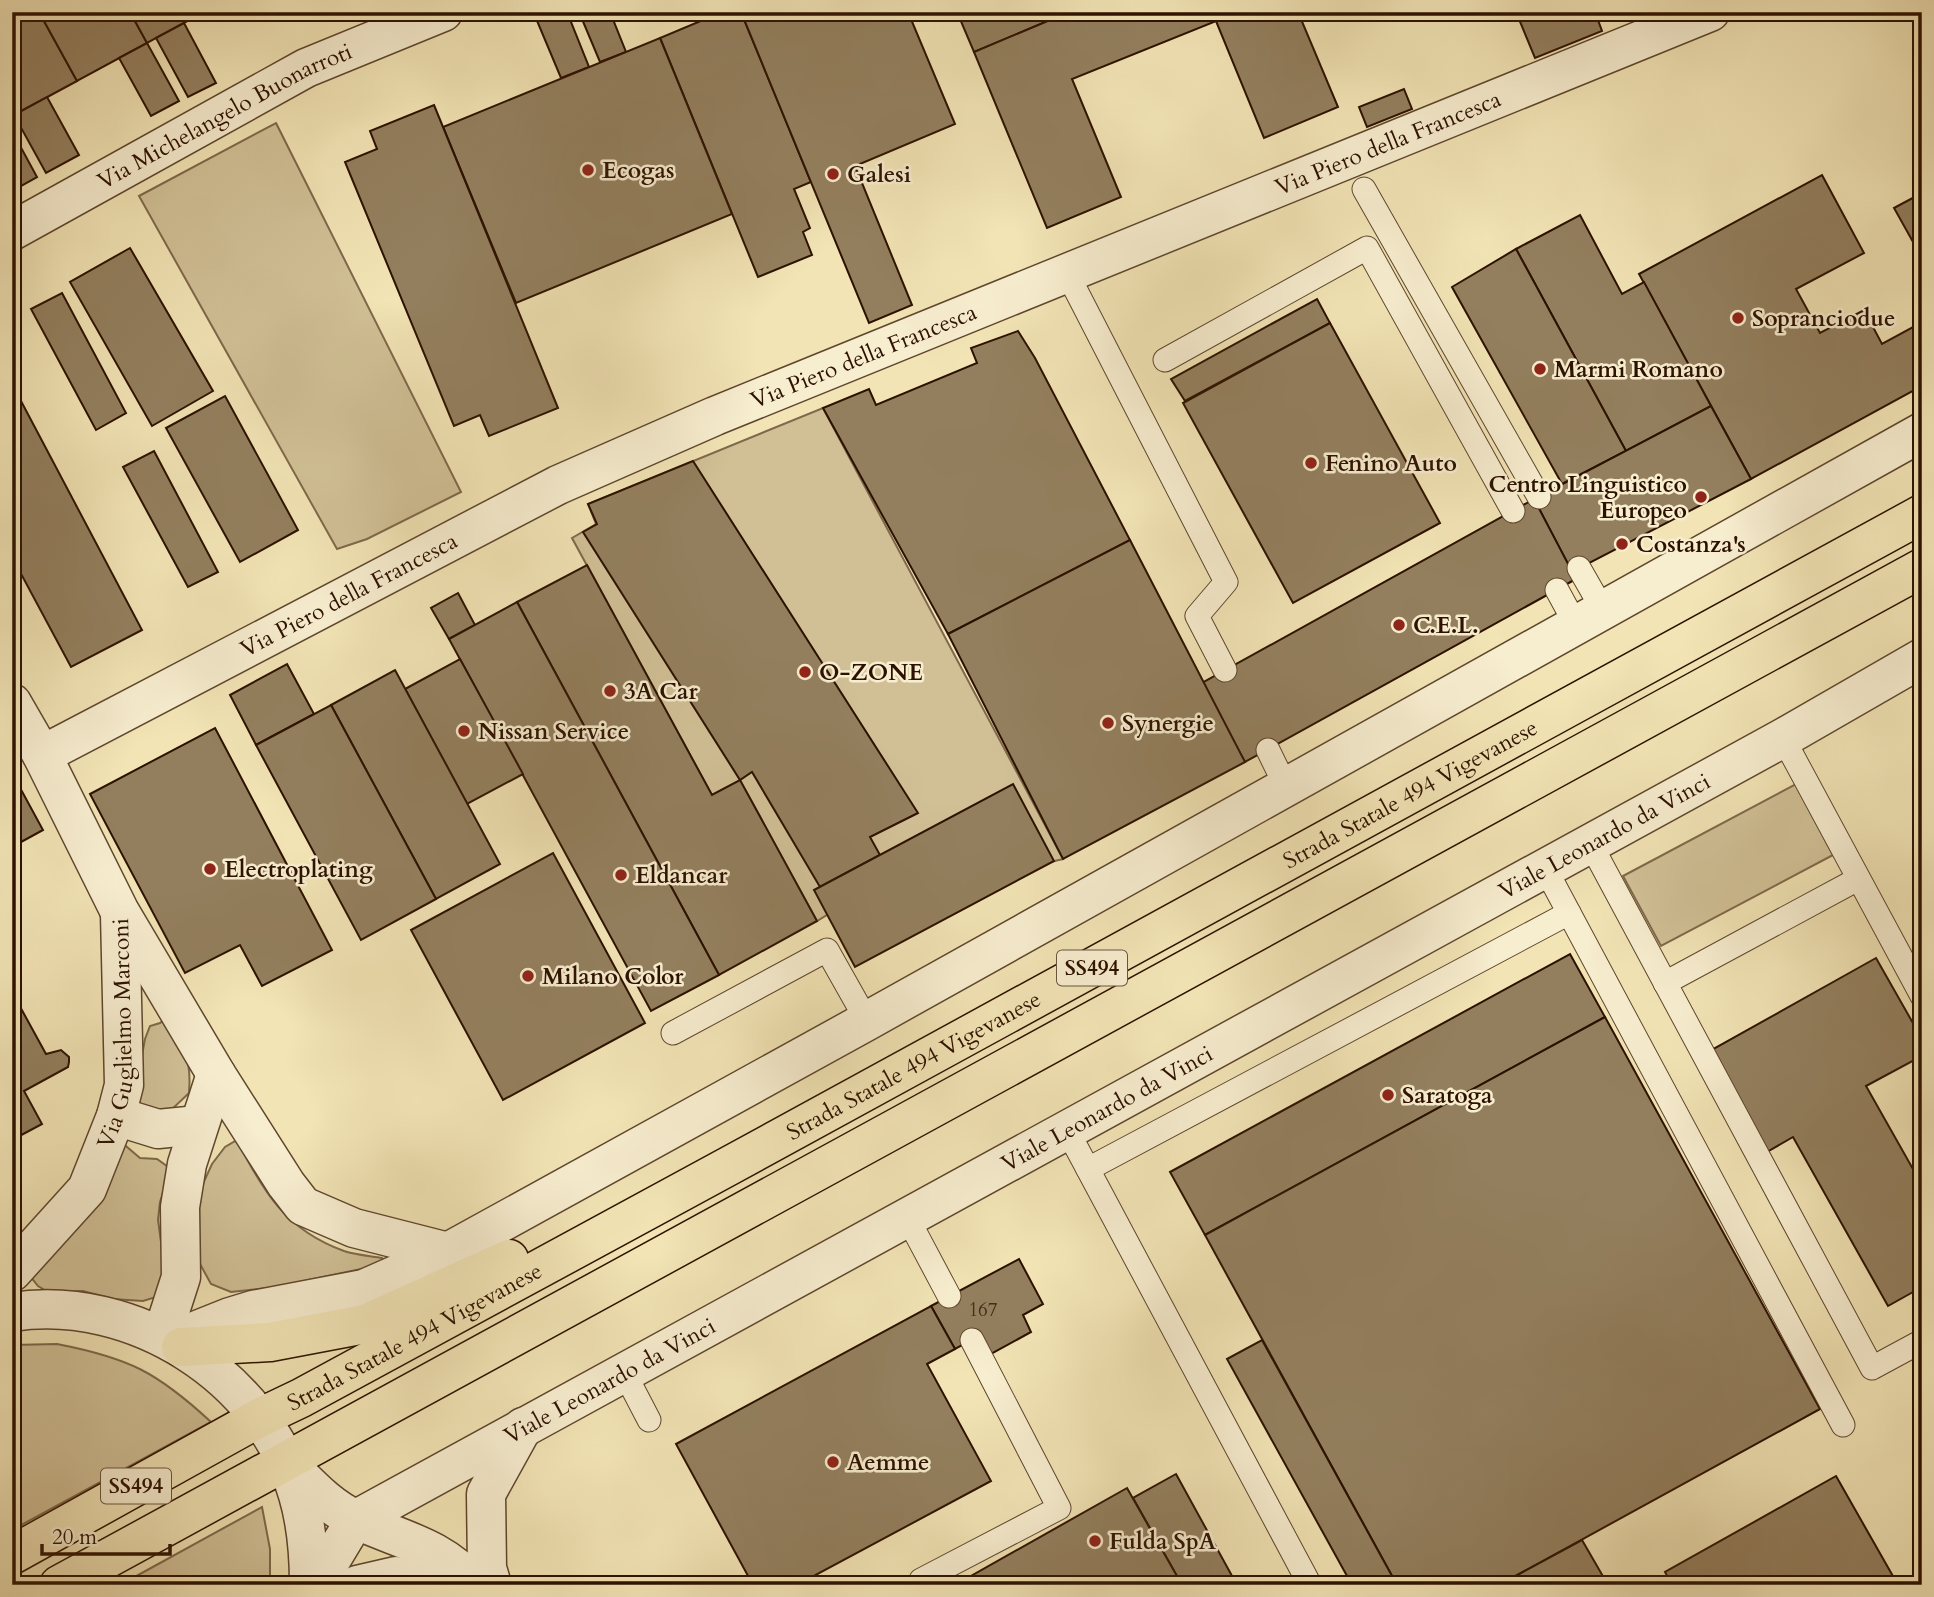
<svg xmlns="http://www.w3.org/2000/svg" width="1934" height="1597" viewBox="0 0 1934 1597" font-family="Cardo,serif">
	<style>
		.green { fill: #d1c096; stroke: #7f684b; stroke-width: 2 }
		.building { fill: #937f5e; stroke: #2d1100; stroke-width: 2 }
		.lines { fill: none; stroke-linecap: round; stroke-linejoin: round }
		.lane-casing { stroke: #5e462d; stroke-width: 25 }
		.street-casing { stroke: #5e462d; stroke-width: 41 }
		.primary-casing { stroke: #2d1100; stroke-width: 41 }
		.lane { stroke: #f7edcf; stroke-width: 23 }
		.street { stroke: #f7edcf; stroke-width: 38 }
		.primary { stroke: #f2e4b5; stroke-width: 38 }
		.poi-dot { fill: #8f2418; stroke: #f7edcf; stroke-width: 2.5 }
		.labels { text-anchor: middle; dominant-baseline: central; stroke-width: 5; stroke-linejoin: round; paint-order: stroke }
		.number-label { font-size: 19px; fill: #462c18 }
		.shield { fill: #f7edcf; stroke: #6a533e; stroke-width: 2 }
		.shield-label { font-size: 21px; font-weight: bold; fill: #2d1100 }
		.street-label { font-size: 23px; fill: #2d1100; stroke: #f7edcf }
		.poi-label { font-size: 23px; font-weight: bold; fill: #2d1100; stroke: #f7edcf; text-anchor: start }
	</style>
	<rect width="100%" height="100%" fill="#f2e4b5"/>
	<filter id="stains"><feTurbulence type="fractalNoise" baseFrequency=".00286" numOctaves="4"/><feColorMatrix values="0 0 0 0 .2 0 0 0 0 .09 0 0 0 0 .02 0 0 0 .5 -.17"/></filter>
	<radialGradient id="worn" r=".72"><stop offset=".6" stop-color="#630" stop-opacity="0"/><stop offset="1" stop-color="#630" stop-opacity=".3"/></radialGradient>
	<g class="green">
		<polygon points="276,123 461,492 367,539 337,549 139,196"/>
		<polygon points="823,408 1063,859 827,915 817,921 740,780 712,795 572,538 596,524 588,504"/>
		<polygon points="1796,784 1833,855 1661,946 1623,876"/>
		<path d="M166,1018C184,1046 192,1060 189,1093L167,1114L133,1104L145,1039L150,1026L160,1023Z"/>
		<path d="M237,1140C263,1192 286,1230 344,1251C356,1255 370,1256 382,1258L385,1264L275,1287L231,1292L211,1284L200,1264L197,1211L201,1188L212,1164L225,1147Z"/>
		<polygon points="120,1141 140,1158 157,1159 171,1169 160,1202 158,1220 165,1271 156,1297 143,1301 113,1299 83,1291 48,1292 38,1286 30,1276"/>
		<path d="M57,1344C129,1358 157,1372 211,1422L12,1530V1345Z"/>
		<polygon points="262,1507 270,1549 270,1585 120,1585"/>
	</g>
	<g class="building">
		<polygon points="12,12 39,12 77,81 14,115"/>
		<polygon points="39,12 130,12 147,43 77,81"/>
		<polygon points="130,12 204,12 147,43"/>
		<polygon points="544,12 567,12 589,67 561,78 535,16"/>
		<polygon points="579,12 610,12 626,52 600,62"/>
		<polygon points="722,12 741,12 811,182 794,189 810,228 803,232 812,255 758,277 660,38"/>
		<polygon points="741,12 908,12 955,124 855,166 912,305 869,323"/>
		<polygon points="957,12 1045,12 1048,21 974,52"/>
		<polygon points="1045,12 1069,12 1048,21"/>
		<polygon points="1069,12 1298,12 1338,107 1264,138 1216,21 1072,79 1121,197 1047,228 974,52"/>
		<polygon points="1516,12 1595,12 1602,31 1535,58"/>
		<polygon points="184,23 216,83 188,97 156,38"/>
		<polygon points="660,38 732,214 516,303 443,127"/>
		<polygon points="147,43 179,101 151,116 119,58"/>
		<polygon points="1404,89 1412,109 1367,127 1359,107"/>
		<polygon points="47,97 79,155 46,173 14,115"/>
		<polygon points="434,105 558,408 489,436 480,415 454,426 345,162 377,149 370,131"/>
		<polygon points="12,131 37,177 12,191"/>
		<polygon points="1822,175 1864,253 1796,289 1820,333 1864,310 1882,344 1913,327 1922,342 1922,386 1751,479 1639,274"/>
		<polygon points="1922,193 1922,258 1894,208"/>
		<polygon points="1580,215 1622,294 1644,282 1711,406 1626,451 1516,249"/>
		<polygon points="130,248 213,391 152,426 70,282"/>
		<polygon points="1516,249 1626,451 1562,484 1452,287"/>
		<polygon points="62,293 126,413 96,430 31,309"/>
		<polygon points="1317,299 1330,323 1185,401 1171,379"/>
		<polygon points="1922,322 1922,342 1913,327"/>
		<polygon points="1330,323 1440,523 1293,603 1183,403"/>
		<polygon points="1018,331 1035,358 1130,540 948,634 823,408 869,389 876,405 977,363 971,348"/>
		<polygon points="12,384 142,630 71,667 12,557"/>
		<polygon points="225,396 298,530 240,562 166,428"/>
		<polygon points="1711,406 1751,479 1572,572 1534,499"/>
		<polygon points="154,451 218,572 188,587 123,467"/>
		<polygon points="693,461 918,813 870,837 880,855 820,887 752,772 740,780 583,532 597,524 588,504"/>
		<polygon points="1534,499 1576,579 1245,762 1202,683"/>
		<polygon points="1130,540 1245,762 1063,859 948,634"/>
		<polygon points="587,565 712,795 740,780 817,921 719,975 517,602"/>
		<polygon points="458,593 475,625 449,639 431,608"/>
		<polygon points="517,602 719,975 651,1011 449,639"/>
		<polygon points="460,659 523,774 467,804 405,689"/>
		<polygon points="287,664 314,714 256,745 230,695"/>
		<polygon points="395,670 500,864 436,899 331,705"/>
		<polygon points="331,705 436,899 361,940 256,745"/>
		<polygon points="215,728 332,950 262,986 240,945 185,973 90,794"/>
		<polygon points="12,773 43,830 12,847"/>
		<polygon points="1013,784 1054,861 855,967 814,890"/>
		<polygon points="553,853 645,1023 503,1100 411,930"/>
		<polygon points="1570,954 1605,1017 1205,1235 1170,1172"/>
		<polygon points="1876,958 1922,1039 1922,1056 1866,1086 1922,1185 1922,1287 1888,1306 1793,1137 1767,1152 1710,1051"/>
		<polygon points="12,992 46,1054 61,1050 69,1057 69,1062 68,1067 24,1091 42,1124 12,1140"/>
		<polygon points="1605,1017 1820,1409 1499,1585 1397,1585 1205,1235"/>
		<polygon points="1019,1259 1043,1304 1023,1315 1031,1332 991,1354 981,1335 955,1349 931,1306"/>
		<polygon points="931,1306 955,1349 927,1364 991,1481 797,1585 753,1585 676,1444"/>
		<polygon points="1262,1340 1397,1585 1352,1585 1227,1359"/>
		<polygon points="1176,1474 1237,1585 1182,1585 1133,1498"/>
		<polygon points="1836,1476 1898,1585 1672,1585 1665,1572"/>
		<polygon points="1127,1488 1182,1585 955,1585"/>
		<polygon points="1582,1540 1608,1585 1499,1585"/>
	</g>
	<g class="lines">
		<g class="lane-casing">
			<g id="lane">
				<polyline points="1364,189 1539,497"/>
				<polyline points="1067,273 1226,582 1197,616 1225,670"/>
				<polyline points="1165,360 1367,248 1513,511"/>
				<polyline points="1579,568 1603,610"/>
				<polyline points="1557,590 1576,625"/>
				<polyline points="1783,738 1922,996"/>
				<polyline points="1268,750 1286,787"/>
				<polyline points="1590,843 1872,1368 1922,1341"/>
				<polyline points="1545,868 1569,913"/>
				<polyline points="1665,983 1858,879"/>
				<polyline points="673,1033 827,950 867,1021"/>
				<polyline points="1067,1130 1310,1585"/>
				<polyline points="1088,1169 1569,913 1843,1425"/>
				<polyline points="907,1217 949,1296"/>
				<polyline points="624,1372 649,1420"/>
				<polyline points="921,1580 1059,1508 972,1340"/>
			</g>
		</g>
		<g class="street-casing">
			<g id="street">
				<path id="s1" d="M12,231L306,68L443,12"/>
				<polyline points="12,703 42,755 120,912 216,1074 286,1184 303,1206 354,1228 448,1252"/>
				<path id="s2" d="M42,755L558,485L715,416L1710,12"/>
				<polyline points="116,1116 158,1129 198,1125"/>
				<path id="s3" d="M12,1272L87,1189L116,1116L124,1085L120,914"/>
				<path d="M12,1312C133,1293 265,1377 298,1495C307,1525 309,1554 309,1585"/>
				<polyline points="162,1336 181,1277 180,1207 187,1164 216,1074"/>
				<polyline points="170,1341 230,1317 253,1310 364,1289 448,1252 867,1021 1922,432"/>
				<path d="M290,1466C311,1487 330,1508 357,1520C400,1540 441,1546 474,1585"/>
				<path id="s4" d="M316,1585L355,1520L1783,738L1922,658"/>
				<polyline points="357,1585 396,1576 438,1585"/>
				<polyline points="492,1585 487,1568 486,1494 523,1427"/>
			</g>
		</g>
		<g class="primary-casing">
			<g id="primary">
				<polyline points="181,1347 270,1342 365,1324 509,1259"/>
				<path id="s5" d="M12,1555L259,1418L301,1398L727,1167L1922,514"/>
				<polyline points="59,1585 1922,568"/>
			</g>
		</g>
		<use href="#lane" class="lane"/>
		<use href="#street" class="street"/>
		<use href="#primary" class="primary"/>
	</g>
	<g class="poi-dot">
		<circle cx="588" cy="170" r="7"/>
		<circle cx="833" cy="174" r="7"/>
		<circle cx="1738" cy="318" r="7"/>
		<circle cx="1540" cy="369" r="7"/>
		<circle cx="1311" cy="463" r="7"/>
		<circle cx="1701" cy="497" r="7"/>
		<circle cx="1622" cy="544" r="7"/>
		<circle cx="1399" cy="625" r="7"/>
		<circle cx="805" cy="672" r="7"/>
		<circle cx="610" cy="691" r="7"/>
		<circle cx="1108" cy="723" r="7"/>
		<circle cx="464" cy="731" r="7"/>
		<circle cx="210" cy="869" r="7"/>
		<circle cx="621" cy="875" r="7"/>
		<circle cx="528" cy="976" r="7"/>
		<circle cx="1388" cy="1095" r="7"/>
		<circle cx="833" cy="1462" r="7"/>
		<circle cx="1095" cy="1541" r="7"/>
	</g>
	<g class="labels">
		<g class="number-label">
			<text x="983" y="1310">167</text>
		</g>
		<g class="shield">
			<rect x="1057" y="950.5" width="70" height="35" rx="5"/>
			<rect x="101" y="1468.5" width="70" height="35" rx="5"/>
		</g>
		<g class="shield-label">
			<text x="1092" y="968">SS494</text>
			<text x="136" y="1486">SS494</text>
		</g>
		<g class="street-label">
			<text stroke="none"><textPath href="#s1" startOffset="242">Via Michelangelo Buonarroti</textPath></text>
			<text stroke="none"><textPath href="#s2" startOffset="1480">Via Piero della Francesca</textPath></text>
			<text stroke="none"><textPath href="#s2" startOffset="914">Via Piero della Francesca</textPath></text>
			<text stroke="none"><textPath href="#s2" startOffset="346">Via Piero della Francesca</textPath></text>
			<text stroke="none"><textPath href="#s5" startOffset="1592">Strada Statale 494 Vigevanese</textPath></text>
			<text stroke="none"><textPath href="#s4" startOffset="1500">Viale Leonardo da Vinci</textPath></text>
			<text stroke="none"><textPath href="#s3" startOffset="273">Via Guglielmo Marconi</textPath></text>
			<text stroke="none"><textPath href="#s5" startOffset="1026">Strada Statale 494 Vigevanese</textPath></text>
			<text stroke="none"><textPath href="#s4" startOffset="933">Viale Leonardo da Vinci</textPath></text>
			<text stroke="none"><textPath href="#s5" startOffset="458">Strada Statale 494 Vigevanese</textPath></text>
			<text stroke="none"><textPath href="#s4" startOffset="366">Viale Leonardo da Vinci</textPath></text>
		</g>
		<g class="poi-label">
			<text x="602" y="170">Ecogas</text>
			<text x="847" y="174">Galesi</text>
			<text x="1752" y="318">Sopranciodue</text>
			<text x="1554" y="369">Marmi Romano</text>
			<text x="1325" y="463">Fenino Auto</text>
			<text x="1687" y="484" text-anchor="end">Centro Linguistico<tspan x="1687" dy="26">Europeo</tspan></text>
			<text x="1636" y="544">Costanza's</text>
			<text x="1413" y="625">C.E.L.</text>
			<text x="819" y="672">O-ZONE</text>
			<text x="624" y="691">3A Car</text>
			<text x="1122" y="723">Synergie</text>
			<text x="478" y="731">Nissan Service</text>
			<text x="224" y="869">Electroplating</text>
			<text x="635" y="875">Eldancar</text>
			<text x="542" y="976">Milano Color</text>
			<text x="1402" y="1095">Saratoga</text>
			<text x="847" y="1462">Aemme</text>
			<text x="1109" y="1541">Fulda SpA</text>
		</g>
	</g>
	<rect width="1934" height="1597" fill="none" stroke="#f2e4b5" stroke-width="42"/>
	<rect x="14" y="14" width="1906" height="1569" fill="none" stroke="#2d1100" stroke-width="3.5"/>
	<rect x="21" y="21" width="1892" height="1555" fill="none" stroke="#2d1100" stroke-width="2"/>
	<path d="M42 1544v10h128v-10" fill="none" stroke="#2d1100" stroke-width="3.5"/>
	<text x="52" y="1544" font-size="21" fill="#2d1100" stroke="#f7edcf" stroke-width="5" paint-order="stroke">20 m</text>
	<rect width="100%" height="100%" filter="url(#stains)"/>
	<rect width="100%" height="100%" fill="url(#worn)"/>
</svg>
